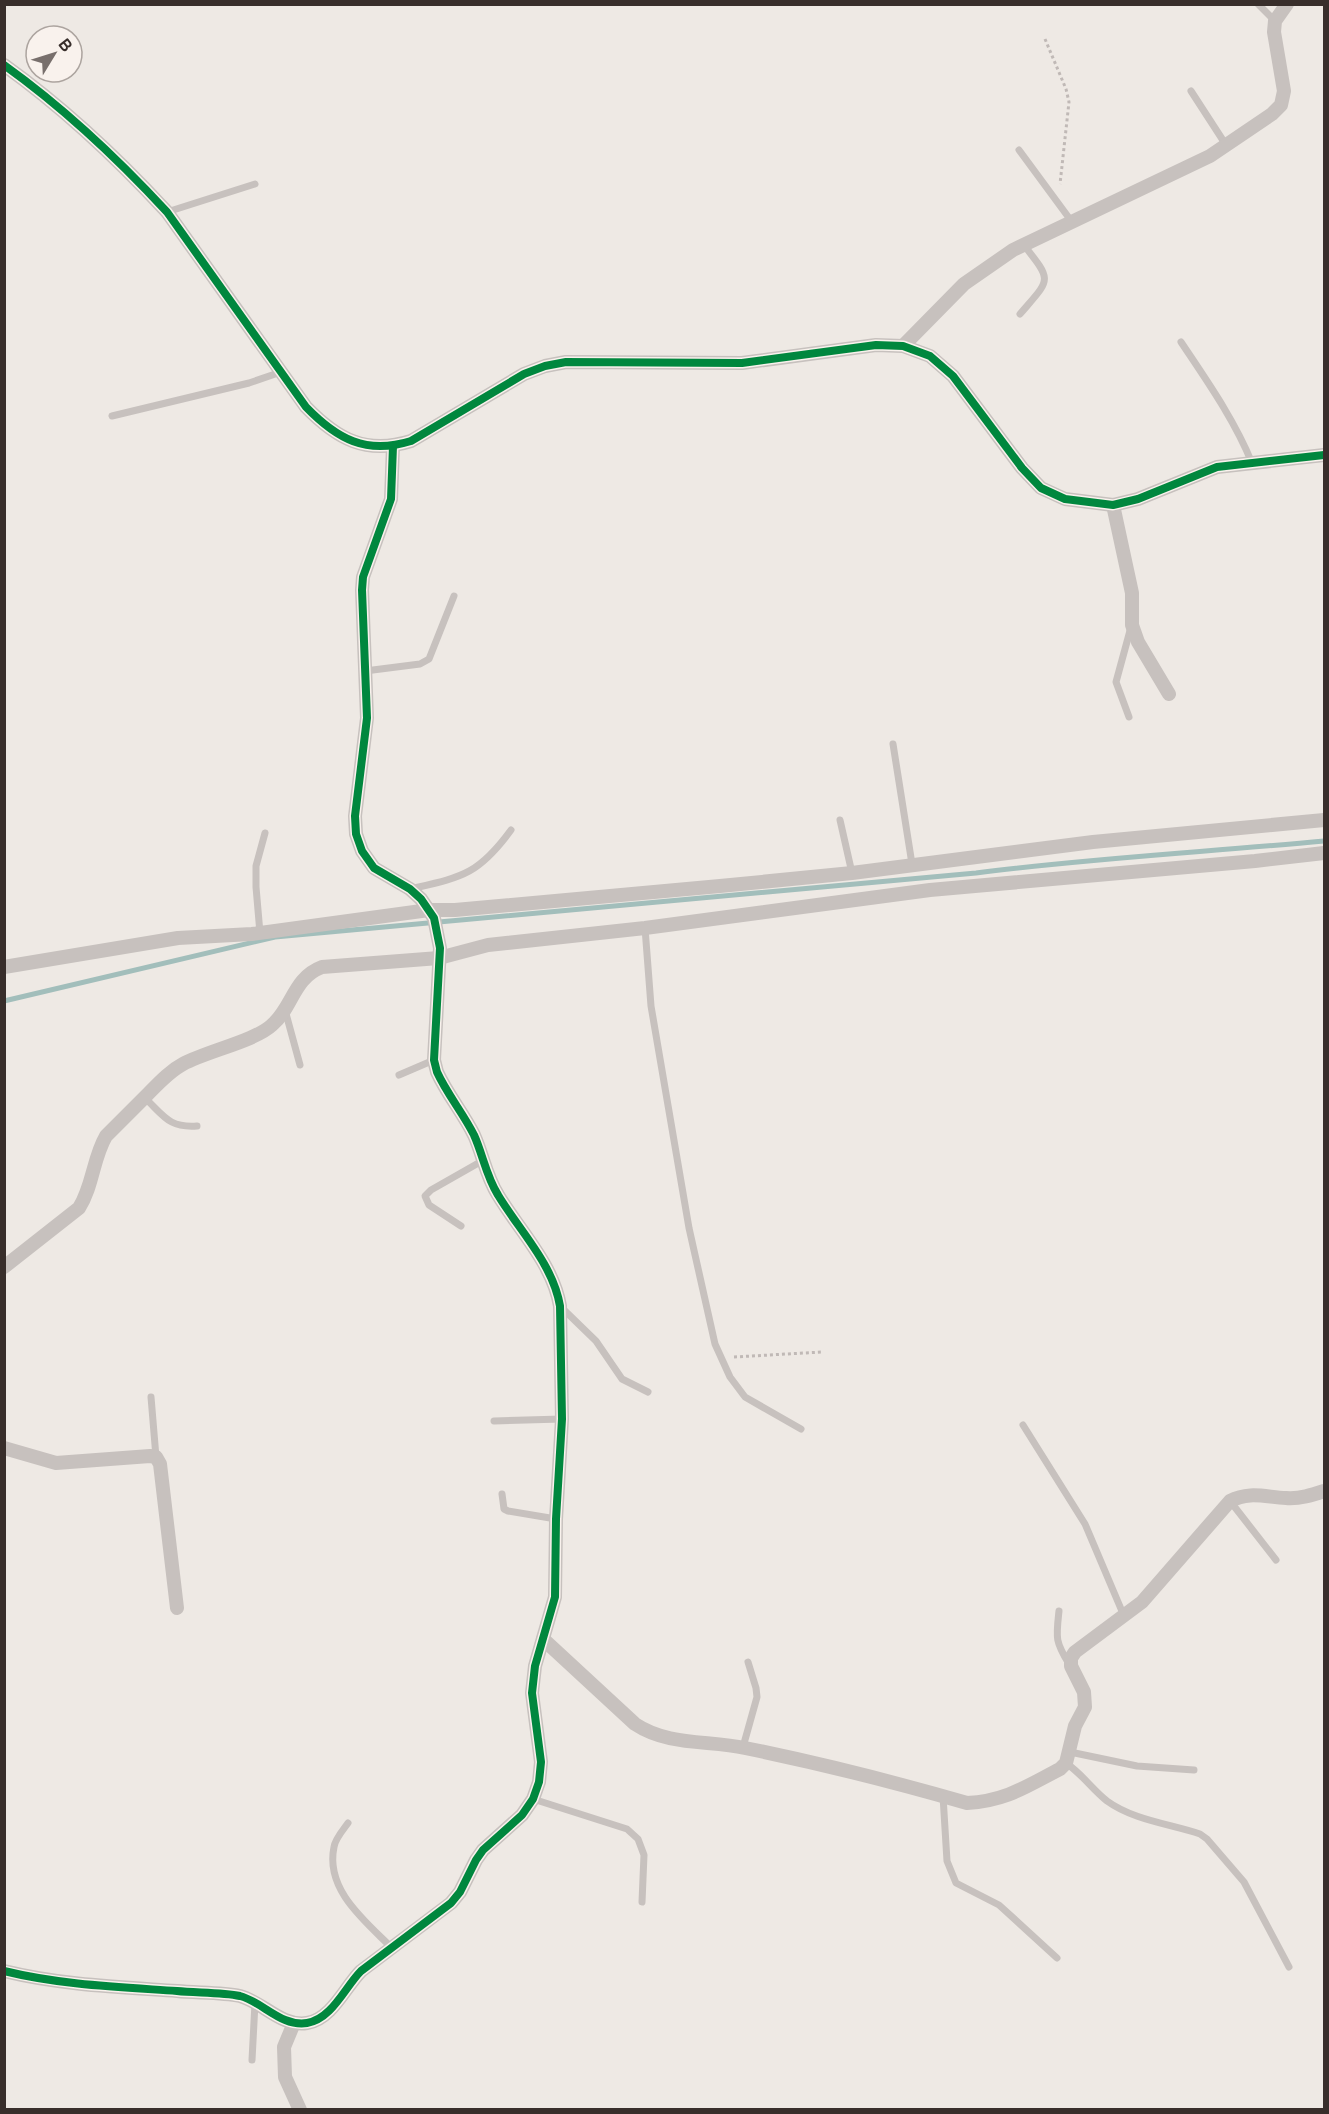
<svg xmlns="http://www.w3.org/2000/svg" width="1329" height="2114" viewBox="0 0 1329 2114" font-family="'Varela Round',sans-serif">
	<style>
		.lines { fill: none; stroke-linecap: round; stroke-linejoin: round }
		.stream { stroke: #a2bebb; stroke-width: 5 }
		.path { stroke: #c0b9b6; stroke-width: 3; stroke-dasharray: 3 3; stroke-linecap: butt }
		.service { stroke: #c7c1be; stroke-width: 7 }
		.minor { stroke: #c7c1be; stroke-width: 14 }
		.cycleway-casing { stroke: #f9f2ed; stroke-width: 11 }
		.cycleway { stroke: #00873e; stroke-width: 8 }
	</style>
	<rect width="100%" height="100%" fill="#eee9e4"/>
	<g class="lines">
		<path class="stream" d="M4,1001L275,937L976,873C1092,858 1208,852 1324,841"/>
		<g class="path">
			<polyline points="1045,39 1066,89 1069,102 1060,184"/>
			<polyline points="734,1357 822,1352"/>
		</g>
		<g class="service">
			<polyline points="1258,4 1275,21"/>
			<polyline points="1191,91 1226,145"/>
			<polyline points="1019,150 1072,222"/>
			<polyline points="167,212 255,184"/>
			<path d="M1020,314C1051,278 1053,282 1023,244"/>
			<path d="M1181,342C1207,381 1234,419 1252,463"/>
			<polyline points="112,416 249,383 281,372"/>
			<polyline points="365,671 420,664 429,659 454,596"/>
			<polyline points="1129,717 1116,682 1131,627"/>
			<polyline points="893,744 912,864"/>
			<polyline points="840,820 852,873"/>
			<path d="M410,889C462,877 478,875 511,830"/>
			<polyline points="645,928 651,1006 689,1228 715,1344 730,1377 745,1397 801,1429"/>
			<polyline points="260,933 256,887 256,866 265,833"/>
			<polyline points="285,1010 300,1065"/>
			<polyline points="399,1075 434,1060"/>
			<path d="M145,1098C164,1116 169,1128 197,1126"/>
			<polyline points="461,1226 429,1205 425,1196 431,1190 482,1161"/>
			<polyline points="562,1308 596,1341 622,1379 648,1392"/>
			<polyline points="151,1397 156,1457"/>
			<polyline points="494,1421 562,1419"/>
			<polyline points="1023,1425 1085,1524 1124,1616"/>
			<polyline points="502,1494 504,1509 508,1511 556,1519"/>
			<polyline points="1230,1501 1276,1560"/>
			<path d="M1059,1611C1056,1638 1055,1641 1069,1664"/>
			<polyline points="743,1747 757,1697 756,1688 748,1662"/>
			<polyline points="1070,1752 1137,1766 1194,1770"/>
			<path d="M1066,1763C1082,1774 1092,1789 1107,1801C1133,1820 1170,1824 1200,1834L1207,1839L1244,1882L1289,1967"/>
			<polyline points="943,1796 947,1861 956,1883 999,1905 1057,1958"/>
			<polyline points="533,1799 627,1829 638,1839 644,1855 642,1902"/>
			<path d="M348,1823C343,1830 335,1839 334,1847C325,1890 365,1921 392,1948"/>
			<polyline points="252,2060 255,2003"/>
		</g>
		<g class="minor">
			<path d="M4,65C64,108 118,159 167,212L306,407C337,439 366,455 411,441L524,374L545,366L566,362L742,363L876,345L903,346L930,356L953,376L1022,468L1041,488L1065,499L1113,505L1138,499L1217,467L1324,455"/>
			<polyline points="903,346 964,284 1013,250 1210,156 1272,114 1281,105 1284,91 1274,32 1275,21 1287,4"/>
			<polyline points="1113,505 1132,593 1132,625 1138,642 1169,694"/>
			<polyline points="4,967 178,938 252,934 429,910 455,910 720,886 852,873 1093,842 1324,820"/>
			<path d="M4,1267L79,1208C93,1186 93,1158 106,1136C119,1123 132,1110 145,1097C157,1085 168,1072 183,1064C207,1051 255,1041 272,1025C293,1007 293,978 322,967L439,958L488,945L645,928L930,890L1255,861L1324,853"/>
			<polyline points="4,1448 56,1463 150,1456 156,1457 160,1464 177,1608"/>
			<path d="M543,1639L635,1724C668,1746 708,1740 745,1748C819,1763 894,1782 967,1803C1006,1801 1027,1786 1060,1769L1066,1763L1075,1726L1085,1707L1084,1692L1071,1666V1658L1075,1652L1142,1602L1230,1501C1249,1491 1265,1497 1286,1498C1300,1499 1312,1495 1324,1491"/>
			<path d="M4,1971C61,1985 119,1987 177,1991C196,1993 222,1992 240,1996C263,2002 281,2027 307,2023C332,2019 345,1987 361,1971L451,1903L460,1892L476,1860L483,1850L522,1815L533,1799L539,1782L541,1762L532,1693L535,1666L555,1597L556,1519L562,1419L560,1306C553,1264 519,1230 498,1195C486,1176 483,1155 474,1135C463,1113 447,1094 437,1072L434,1060L440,948L434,918L421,899L410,889L374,868L362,851L356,834L355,816L367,718L362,590L363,577L391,499L393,446"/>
			<polyline points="294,2023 284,2047 285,2077 300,2110"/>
		</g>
		<g class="cycleway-casing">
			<g id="cycleway">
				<path d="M4,65C64,108 118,159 167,212L306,407C337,439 366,455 411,441L524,374L545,366L566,362L742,363L876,345L903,346L930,356L953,376L1022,468L1041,488L1065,499L1113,505L1138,499L1217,467L1324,455"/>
				<path d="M4,1971C61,1985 119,1987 177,1991C196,1993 222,1992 240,1996C263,2002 281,2027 307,2023C332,2019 345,1987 361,1971L451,1903L460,1892L476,1860L483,1850L522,1815L533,1799L539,1782L541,1762L532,1693L535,1666L555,1597L556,1519L562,1419L560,1306C553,1264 519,1230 498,1195C486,1176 483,1155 474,1135C463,1113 447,1094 437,1072L434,1060L440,948L434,918L421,899L410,889L374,868L362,851L356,834L355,816L367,718L362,590L363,577L391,499L393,446"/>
			</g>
		</g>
		<use href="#cycleway" class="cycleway"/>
	</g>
	<rect width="1329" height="2114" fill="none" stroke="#382e2b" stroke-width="12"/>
	<g transform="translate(54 54) rotate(52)"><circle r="28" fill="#f9f2ed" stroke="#aca49f" stroke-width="1.5"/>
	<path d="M0-4.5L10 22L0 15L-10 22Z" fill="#786f6c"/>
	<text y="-9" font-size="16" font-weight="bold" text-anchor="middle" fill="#382e2b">B</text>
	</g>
</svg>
